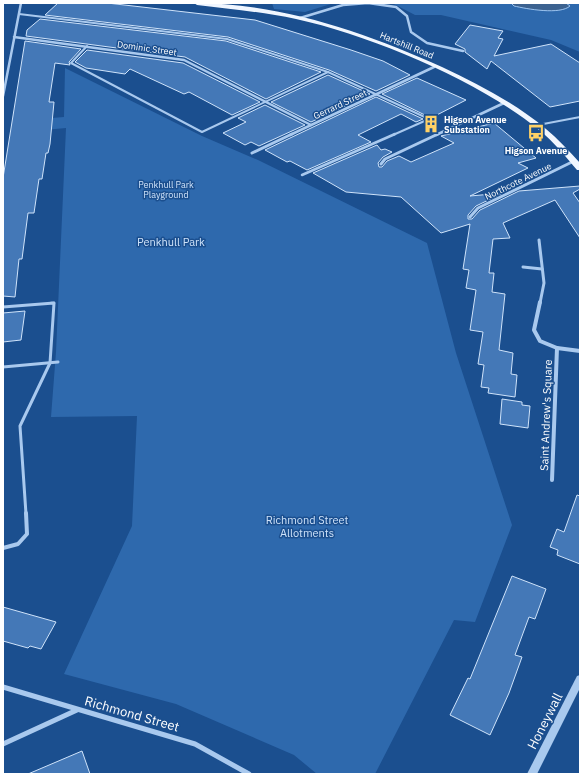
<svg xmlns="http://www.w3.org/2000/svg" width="583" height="777" viewBox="0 0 583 777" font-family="'IBM Plex Sans',sans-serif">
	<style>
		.green { fill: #2e69ad }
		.water { fill: #3c6290; stroke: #9cc4f0 }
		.building { fill: #4478b7; stroke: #cfe3fa }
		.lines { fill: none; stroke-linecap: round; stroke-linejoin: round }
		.service-far3 { stroke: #a9c9ee; stroke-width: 2 }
		.service-far2 { stroke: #a9c9ee; stroke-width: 2.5 }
		.service-far1 { stroke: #a9c9ee; stroke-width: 3 }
		.service { stroke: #a9c9ee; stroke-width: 4 }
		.minor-far3 { stroke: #a9c9ee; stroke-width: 2.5 }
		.minor-far2 { stroke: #a9c9ee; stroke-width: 3 }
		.minor-far1 { stroke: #a9c9ee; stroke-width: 4 }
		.minor { stroke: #a9c9ee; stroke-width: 5 }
		.tertiary { fill: #a9c9ee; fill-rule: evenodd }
		.primary { fill: #f0f6ff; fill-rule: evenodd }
		.labels { text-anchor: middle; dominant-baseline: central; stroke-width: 3; stroke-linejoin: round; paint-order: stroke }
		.far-street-label { font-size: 9px; fill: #fff; stroke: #1b4f8f }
		.far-poi-label { font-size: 9px; font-weight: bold; fill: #fff; stroke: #1b4f8f; text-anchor: start }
		.far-park-label { font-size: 9px; fill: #cfe3fa; stroke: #1b4f8f }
		.park-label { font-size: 11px; fill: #cfe3fa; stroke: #1b4f8f }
		.street-label { font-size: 11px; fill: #fff; stroke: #1b4f8f }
		.near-street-label { font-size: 13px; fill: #fff; stroke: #1b4f8f }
	</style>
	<rect width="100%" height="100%" fill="#1b4f8f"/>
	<g class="green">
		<polygon points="272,3 334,3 305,12 274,9"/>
		<polygon points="392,3 580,3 580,52 551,40 441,15 415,15"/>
		<polygon points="65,68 202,136 258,160 427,243 456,353 512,525 475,622 454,620 375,774 317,774 294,755 176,704 64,674 132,526 137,416 51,417 56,352 66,128 12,133 15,121 64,117"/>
	</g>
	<path class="water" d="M511,3H566L570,6C560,15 527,9 514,6Z"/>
	<g class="building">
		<polygon points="58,3 107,3 255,20 351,50 383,61 410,75 376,91 329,70 228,37 45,15"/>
		<polygon points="40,19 226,41 321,72 266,99 185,57 26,36 27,30"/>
		<polygon points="470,25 503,31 498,38 503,39 494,56 551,44 580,63 580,101 550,107 491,61 487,69 465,52 465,49 455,44"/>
		<polygon points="25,41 81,49 69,62 70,65 55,63 49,102 54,102 50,144 48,153 46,153 42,179 39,179 34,213 28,213 22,259 19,259 15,297 3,296 3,178"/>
		<polygon points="87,50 183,63 260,102 232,115 189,92 184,94 130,69 125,74 86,68 75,62"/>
		<polygon points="328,75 370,94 311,122 271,102"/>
		<polygon points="417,78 466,100 431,118 382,94"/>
		<polygon points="376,97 423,119 416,122 401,114 358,135 371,142 307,170 290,161 287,162 265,150"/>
		<polygon points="265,105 305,125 259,146 251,142 245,145 223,133 246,122 238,118"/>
		<polygon points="494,123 536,158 518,163 528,168 470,196 503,193 476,206 468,215 468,219 472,219 480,210 519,191 580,186 580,189 573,193 580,203 580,238 555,200 503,223 510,238 493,239 489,273 494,273 492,292 505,294 499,350 513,353 511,374 517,375 515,397 488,393 489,388 481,387 484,365 478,364 483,332 470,330 476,290 466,288 469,270 463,269 470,224 441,233 401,197 346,192 313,173 377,145 381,150 385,149 392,152 383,157 378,163 379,167 382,167 387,161 399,156 411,162 454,143 441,136"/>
		<polygon points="25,311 21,340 3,342 3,313"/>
		<polygon points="502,399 522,402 522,405 530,406 528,428 500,424"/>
		<polygon points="577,495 580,496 580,564 557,555 558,550 550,547 557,529 564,532"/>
		<polygon points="512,576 546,589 535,619 529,617 515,655 522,657 509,693 490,735 450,715 468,678 470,679"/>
		<polygon points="3,607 56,622 41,649 30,646 28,648 3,641"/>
		<polygon points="82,751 90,774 28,774"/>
	</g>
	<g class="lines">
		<g class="service-far3">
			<polyline points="19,14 227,39 328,72 429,119 393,135"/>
			<polyline points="87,46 71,63 202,132 328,72"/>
			<polyline points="538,125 580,117"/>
		</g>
		<g class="service-far2">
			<polyline points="302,175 395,134"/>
			<polyline points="51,303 54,303"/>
		</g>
		<g class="service-far1">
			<polyline points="3,307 54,303 50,363 20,426 26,514"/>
			<polyline points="3,367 58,362"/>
		</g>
		<polyline class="service" points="3,548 18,544 27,534 26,513"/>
		<g class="minor-far3">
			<polyline points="300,18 343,5 368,3 396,7 407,16 411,32 427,43 463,51"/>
			<polyline points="14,37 184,60 311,125"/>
			<polyline points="3,96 21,3"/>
			<polyline points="290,135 434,67"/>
			<polyline points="436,135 504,103"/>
		</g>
		<g class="minor-far2">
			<polyline points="252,153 292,134"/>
			<polyline points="381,164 385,159 438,134"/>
			<polyline points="470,217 478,208 574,161"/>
			<polyline points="539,240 544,283 540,303"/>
			<polyline points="523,267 542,269"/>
		</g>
		<g class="minor-far1">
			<polyline points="540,302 534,330 540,341 557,348 552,480"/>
			<polyline points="557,348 580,351"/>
		</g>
		<g class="minor">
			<polyline points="3,687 195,744 249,774"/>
			<polyline points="3,744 77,710"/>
		</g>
		<polygon class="tertiary" points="580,675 580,688 537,774 527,774 577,676"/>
		<path class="primary" d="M194,3C280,3 365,32 442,67C478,84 515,103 546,129C558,139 569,151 580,163V170H577C565,156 554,142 539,130C479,81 373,36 296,19C263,12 230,9 197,5Z"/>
	</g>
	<defs>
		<g id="building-bare" transform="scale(1.38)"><path d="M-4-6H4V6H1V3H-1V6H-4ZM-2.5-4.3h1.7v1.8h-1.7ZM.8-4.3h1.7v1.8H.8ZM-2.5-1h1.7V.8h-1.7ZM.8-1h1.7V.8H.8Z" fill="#ffd166" stroke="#1b4f8f" stroke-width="2.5" paint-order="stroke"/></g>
		<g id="bus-bare" transform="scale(1.38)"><path d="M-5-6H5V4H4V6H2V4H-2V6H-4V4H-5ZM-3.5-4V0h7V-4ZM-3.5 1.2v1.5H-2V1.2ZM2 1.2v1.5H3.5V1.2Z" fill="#ffd166" stroke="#1b4f8f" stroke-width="2.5" paint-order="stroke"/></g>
	</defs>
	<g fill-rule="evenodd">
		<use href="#building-bare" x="431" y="124"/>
		<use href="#bus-bare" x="536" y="133"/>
	</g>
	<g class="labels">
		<g class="far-street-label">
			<text transform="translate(407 45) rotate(22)">Hartshill Road</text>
			<text transform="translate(147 48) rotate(8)">Dominic Street</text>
			<text transform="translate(340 104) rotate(-25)">Gerrard Street</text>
			<text transform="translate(518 181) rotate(-26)">Northcote Avenue</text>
		</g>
		<g class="far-poi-label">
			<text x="444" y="119">Higson Avenue<tspan x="444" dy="10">Substation</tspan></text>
			<text x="536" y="150" text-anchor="middle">Higson Avenue</text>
		</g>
		<g class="far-park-label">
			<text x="166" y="184">Penkhull Park<tspan x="166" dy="10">Playground</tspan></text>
		</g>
		<g class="park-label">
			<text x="171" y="242">Penkhull Park</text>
			<text x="307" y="520">Richmond Street<tspan x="307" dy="13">Allotments</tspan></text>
		</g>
		<g class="street-label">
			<text transform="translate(546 415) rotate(-88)">Saint Andrew's Square</text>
		</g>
		<g class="near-street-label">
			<text transform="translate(132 714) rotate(16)">Richmond Street</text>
			<text transform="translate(545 721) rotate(-63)">Honeywall</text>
		</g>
	</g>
	<rect width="583" height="777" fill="none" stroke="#ffffff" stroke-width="8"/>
</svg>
